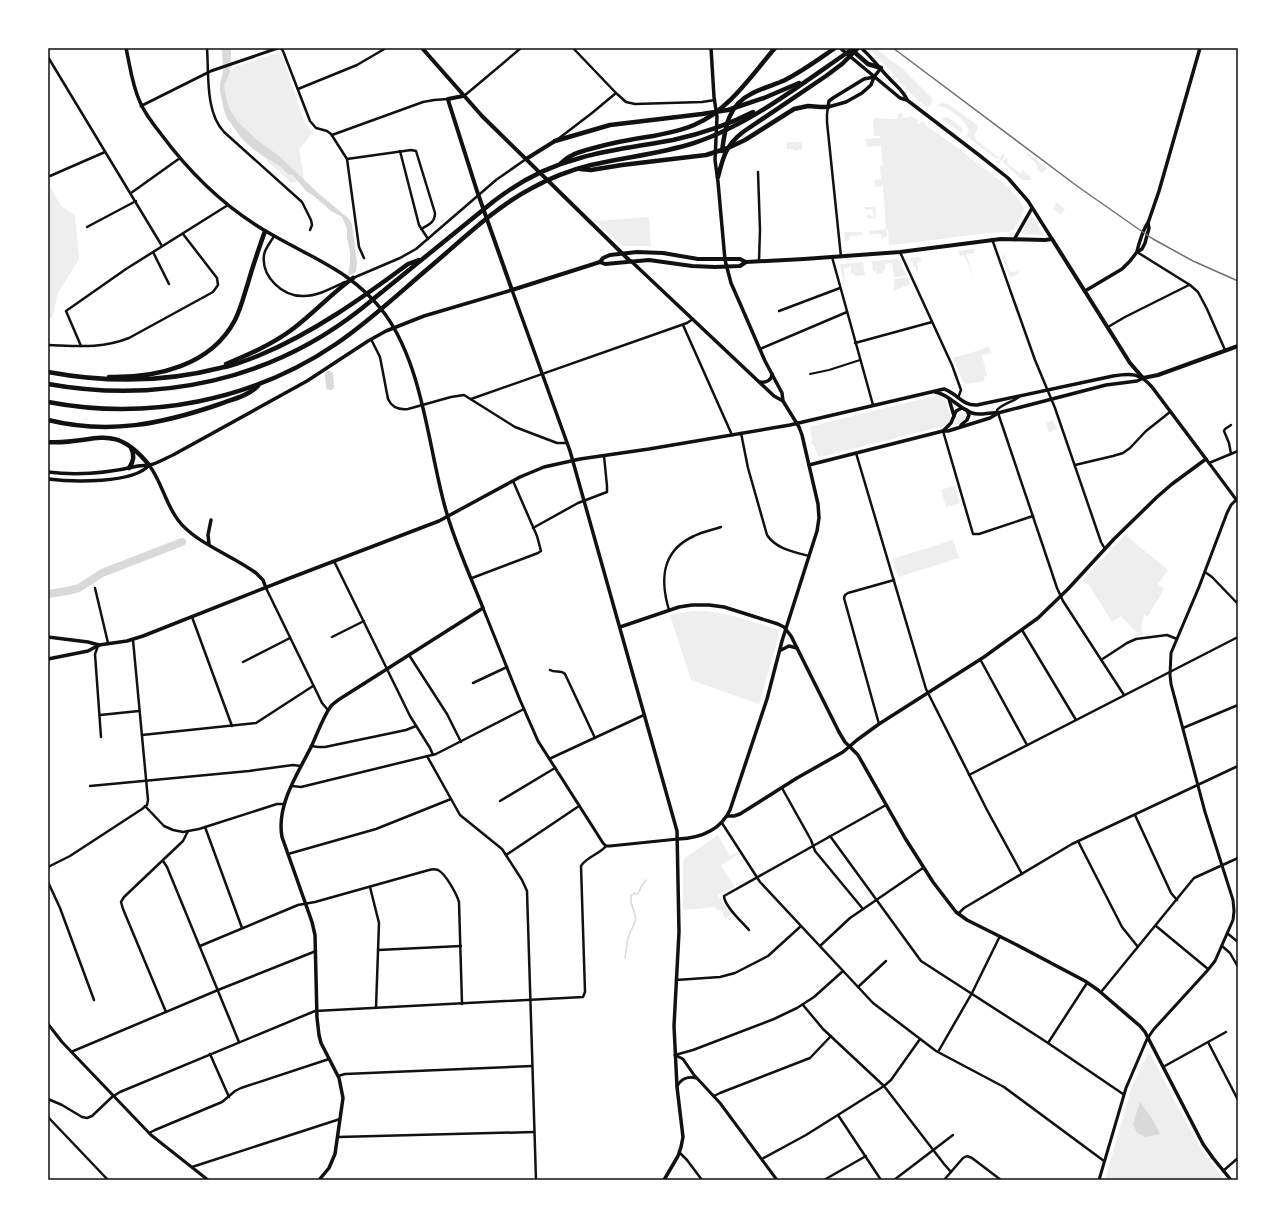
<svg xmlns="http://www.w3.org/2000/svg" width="1286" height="1228" viewBox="0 0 1286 1228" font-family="Raleway,sans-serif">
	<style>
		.green { fill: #eee }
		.water { fill: #d9d9d9 }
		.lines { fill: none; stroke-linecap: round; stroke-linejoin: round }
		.stream { stroke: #d9d9d9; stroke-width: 1.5 }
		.river { stroke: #d9d9d9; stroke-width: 8 }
		.pedestrian { stroke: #111; stroke-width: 2 }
		.minor { stroke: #111; stroke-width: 2.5 }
		.tertiary { stroke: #111; stroke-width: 3 }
		.secondary { stroke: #111; stroke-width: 3.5 }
		.primary { stroke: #111; stroke-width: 4 }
		.motorway { stroke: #111; stroke-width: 4.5 }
		.rail { stroke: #707070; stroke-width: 1.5 }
		.neatline { fill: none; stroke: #111; stroke-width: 1.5 }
	</style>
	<rect width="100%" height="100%" fill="#fff"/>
	<g class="green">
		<path d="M868,48H875L904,70L932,98V103L927,108C905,90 888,67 868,48Z"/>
		<polygon points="281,52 305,124 308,128 313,132 299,149 304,179 291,183 245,140 223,98 221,78 237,66"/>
		<path d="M943,103L948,104L977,125L978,128L974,135L977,141L1000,158L1001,157L1002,154L1005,156L1002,161L998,158H995L966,136C968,134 969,131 968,128C965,120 945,105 938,106L931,112L938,105Z"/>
		<path d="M899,113H902L903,116L901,119H902L904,117L908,118L910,116L918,120L917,123L920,124L921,121L926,124V126C942,136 957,147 972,159C990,173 1012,187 1024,208L1023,213L1014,229L1009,232L987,233L894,245V244L889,245L888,229L886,230L887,237L881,238V234H869L870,231L886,229L883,186L874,187L875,186V180L881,179L880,166L883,165L881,146L867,147L865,139L880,138V136H874L873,120H874V118L897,119L898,115Z"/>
		<polygon points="945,117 949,118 962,128 962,133 942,120"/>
		<polygon points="787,142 802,142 802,149 794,151 794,149 787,149"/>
		<polygon points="1027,153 1047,168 1042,173 1038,170 1036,163 1026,155"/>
		<polygon points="1007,158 1008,164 1020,173 1022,173 1022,169 1031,178 1030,180 1022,180 1003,162 1006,158"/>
		<polygon points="48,183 61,206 75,215 79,259 58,293 52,318 48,316"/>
		<polygon points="1055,201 1065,209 1061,215 1053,209 1056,203"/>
		<polygon points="865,207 875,207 876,218 868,219 868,217 866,217 867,215 870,215 872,217 874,217 873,209 865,210"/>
		<polygon points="1030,216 1032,216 1043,234 1043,235 1021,234"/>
		<polygon points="649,217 651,246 622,246 595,221"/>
		<polygon points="845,231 846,232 862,232 862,235 850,236 850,240 845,241 844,232"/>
		<polygon points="974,249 975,253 966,254 974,278 964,255 960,256 958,251"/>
		<polygon points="1005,255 1010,272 1018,271 1019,274 1010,277 1002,256"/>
		<polygon points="919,257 922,261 917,262 918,271 916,271 915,267 913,267 913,262 911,262 911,258"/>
		<polygon points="899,259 907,276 894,277 892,263 885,264 885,270 883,271 883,273 876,274 876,271 873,271 872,261"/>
		<polygon points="863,262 865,275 855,276 854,273 851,273 851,267 844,268 845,287 840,264"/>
		<polygon points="908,277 910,284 894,291 894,279"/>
		<polygon points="988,346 992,353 982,355 987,376 984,377 985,381 966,384 966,383 963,382 953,358 980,350"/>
		<polygon points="938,395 943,396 945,398 951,418 948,424 944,426 820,457 817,455 815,446 811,443 812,438 810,429 812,426"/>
		<polygon points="962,412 965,414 965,418 964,419 965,419 959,424 953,425 957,416 959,419 962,420 958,417 958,415"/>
		<polygon points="1053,420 1057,429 1049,432 1046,423"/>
		<polygon points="955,485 960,503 946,507 941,490"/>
		<polygon points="1125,535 1168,570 1158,584 1164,589 1148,616 1144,615 1141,627 1143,635 1139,635 1121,616 1112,622 1089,585 1082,581"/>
		<polygon points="953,540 959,558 898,577 892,559"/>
		<path d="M692,611C722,610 748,620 775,629L778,631L779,635L759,704L691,680L670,615Z"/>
		<polygon points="718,835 730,856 737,852 738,854 721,866 735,887 718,895 726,908 732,914 725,919 722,910 717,910 715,907 683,910 683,861 685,858"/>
		<path d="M1149,1052C1173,1095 1192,1142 1225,1180H1105L1132,1086Z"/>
	</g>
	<g class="water">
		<polygon points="222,48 231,48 231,56 230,72 224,85 227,102 230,110 238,122 257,140 279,156 317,192 348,218 352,224 357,262 356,272 348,276 350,263 350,252 347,238 347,229 342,217 331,211 315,197 306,191 293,175 288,174 281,167 253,149 242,139 227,118 224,110 220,91 220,84 223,72"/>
		<polygon points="1140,1102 1153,1120 1160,1134 1146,1137 1137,1133 1133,1124"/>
	</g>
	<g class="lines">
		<polyline class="stream" points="625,958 628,938 636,919 631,902 631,896 634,893 638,894 641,887 646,880"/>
		<g class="river">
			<polyline points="329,375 330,386"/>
			<polyline points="48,594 67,591 79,588 102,573 182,542"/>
		</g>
		<polyline class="pedestrian" points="810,374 829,370 860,360"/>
		<g class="minor">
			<path d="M207,48C209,74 205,112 224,132L302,202L311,220L312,225L310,230"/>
			<polyline points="281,48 283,51 310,121 316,128 327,131 331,134 347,159 359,247 364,258"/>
			<polyline points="573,48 616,93 626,102 635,104 702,102 715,100"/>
			<polyline points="48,57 162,246"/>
			<polyline points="298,89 357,65 386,48"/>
			<polyline points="464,96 470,91 521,48"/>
			<polyline points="828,107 827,114 827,122 841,257"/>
			<polyline points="332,135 423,102 434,100 448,99"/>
			<polyline points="558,139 592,113 616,93"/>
			<polyline points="400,151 419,225 428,239"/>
			<path d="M347,159L411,150L416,151L435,213C435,223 428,225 421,229"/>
			<polyline points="758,172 760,230 759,261"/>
			<polyline points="50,176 105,152"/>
			<polyline points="131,193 180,158"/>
			<polyline points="87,227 136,201"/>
			<path d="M274,236C271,242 265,248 264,255C261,277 283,297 304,296C318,296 332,288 345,282"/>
			<polyline points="992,239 1035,360 1055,408 1101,542 1105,549"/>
			<polyline points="153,252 169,284"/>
			<polyline points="900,252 952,365 961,390 958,398"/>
			<polyline points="1137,252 1190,285 1198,292 1207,309 1225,350"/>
			<polyline points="832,257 873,405"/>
			<polyline points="353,278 400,258 416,249 496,180 526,159"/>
			<polyline points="779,311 840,288"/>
			<polyline points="683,325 732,435"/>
			<polyline points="1108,327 1125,317 1189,285"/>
			<path d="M371,339L380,357L388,399C392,408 399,410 408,409L451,397L464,395L515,427L557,443H567"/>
			<polyline points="855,343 932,322"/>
			<path d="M48,345C77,346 101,349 129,338L213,292L218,285L217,278L183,234"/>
			<polyline points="81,346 66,311 126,269 228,205"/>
			<polyline points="760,349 847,312"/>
			<path d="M1019,397C1012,402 1002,404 997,410L998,413L1049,564L1057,588L1063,601L1124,695"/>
			<polyline points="471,399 687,323 693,319"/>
			<polyline points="1231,425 1225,429 1224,431 1229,443 1231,454"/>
			<polyline points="943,431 973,534 979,534 1033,516"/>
			<path d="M741,433L748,468L767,535C776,549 794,552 809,556"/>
			<polyline points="856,453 926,689 987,810 1022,874"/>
			<polyline points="1209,463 1238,451"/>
			<polyline points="1075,465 1113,456 1123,453 1130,448 1146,431 1170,412"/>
			<polyline points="533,528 578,503 607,492 607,486 604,456"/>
			<polyline points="334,561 410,716 430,748 433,755"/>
			<polyline points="1205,572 1212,577 1238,604"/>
			<polyline points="472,578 538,553 541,551 537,536 513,481"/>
			<polyline points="95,588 108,643"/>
			<polyline points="266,588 322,703 328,710"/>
			<path d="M669,610C660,580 661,551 694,536C702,532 712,530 721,527"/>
			<polyline points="192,617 232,726"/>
			<polyline points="1022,630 1076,720"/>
			<polyline points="332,637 364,621"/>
			<polyline points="98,646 95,654 101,737"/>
			<polyline points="409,655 447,714 461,742"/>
			<polyline points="980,659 1027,745"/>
			<polyline points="1101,660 1127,643 1136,639 1167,635 1177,639"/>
			<polyline points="243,662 290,638"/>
			<path d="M550,670C555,673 561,670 565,674L595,738"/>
			<polyline points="473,683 507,667"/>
			<polyline points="100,715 139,711"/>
			<polyline points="879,724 844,598 845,595 848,593 894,580"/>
			<polyline points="1183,728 1238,705"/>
			<polyline points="142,735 256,723 313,686"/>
			<polyline points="311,746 318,747 325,747 406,730 416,726"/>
			<polyline points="427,756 460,815 502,849 522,880 527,891 536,1180"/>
			<polyline points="549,759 644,715"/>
			<polyline points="969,775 1238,637"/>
			<polyline points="90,786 249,771 293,765 301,766"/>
			<polyline points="292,786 301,787 436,754 524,709"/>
			<polyline points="782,788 811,840 815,851 863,909"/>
			<polyline points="500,801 555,768"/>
			<polyline points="145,806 164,826 173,830 183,832 199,829 277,804 285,804"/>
			<polyline points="1135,815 1171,893 1177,900"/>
			<polyline points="722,823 760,882 873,1003 936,1051 1004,1087 1104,1161"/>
			<polyline points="205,827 242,928"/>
			<polyline points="830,836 921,961 1048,1043 1123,1094"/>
			<polyline points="1078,841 1122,927 1138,947"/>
			<polyline points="288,854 376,829 451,799"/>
			<polyline points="506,855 579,806"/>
			<polyline points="163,861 167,867 239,1042"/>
			<polyline points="48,867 70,856 142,809 147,805 148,800 133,640"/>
			<polyline points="48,882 60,908 94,1000"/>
			<polyline points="370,887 379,923 376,1008"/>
			<polyline points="958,914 964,908 1072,844 1238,766"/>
			<polyline points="1156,926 1208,969"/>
			<path d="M749,930C742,922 724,906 724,896L886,805"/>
			<polyline points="1227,933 1238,942"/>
			<path d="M200,946L298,905L315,902L429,870C432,869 435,869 438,870C446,874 457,895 459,902L462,1004"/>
			<polyline points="820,946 850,918 923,868"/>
			<polyline points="1222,946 1230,953 1238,967"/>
			<polyline points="378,950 461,946"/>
			<polyline points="676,980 720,977 735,973 768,956 801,926"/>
			<polyline points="858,987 886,961"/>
			<polyline points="1101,992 1194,878 1238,858"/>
			<polyline points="803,1005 823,1029 884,1086 944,1164 951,1172"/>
			<polyline points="166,1012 123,909 121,902 124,897 183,841 188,831"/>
			<polyline points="1208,1042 1238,1100"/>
			<polyline points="1048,1043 1087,983"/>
			<polyline points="71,1052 218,990 316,951"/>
			<polyline points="938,1052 972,993 1000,936"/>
			<polyline points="210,1054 229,1097"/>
			<polyline points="675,1055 693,1050 774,1019 797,1008 814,997 843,971"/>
			<polyline points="1163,1067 1226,1032"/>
			<polyline points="338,1076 345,1074 532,1066"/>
			<polyline points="714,1096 720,1093 810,1058 831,1036"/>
			<path d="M48,1099L62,1105L82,1117L87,1118L92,1116L112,1097L120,1092L315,1011L583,997L585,992L581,866C586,857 600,854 606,846"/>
			<polyline points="838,1115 881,1180"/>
			<polyline points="48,1117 108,1180"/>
			<polyline points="149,1133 155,1130 222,1102 235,1091 241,1088 329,1059"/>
			<polyline points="338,1137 534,1132"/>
			<polyline points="679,1152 687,1160 702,1180"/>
			<polyline points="762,1159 806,1135 884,1086 891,1080 920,1039"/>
			<polyline points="192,1167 340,1119"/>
			<polyline points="1223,1171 1238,1158"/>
			<polyline points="824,1180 866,1156"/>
			<polyline points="894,1180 953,1135"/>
			<polyline points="944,1180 963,1158 967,1156 972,1158 1001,1180"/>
		</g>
		<g class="tertiary">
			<polyline points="141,106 211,71 278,48"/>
			<polyline points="1206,459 1238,502"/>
			<polyline points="483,608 520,700 538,741 603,843 606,846 610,846 678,839"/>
			<polyline points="48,1024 62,1042 151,1135 208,1180"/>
			<polyline points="675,1055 683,1059 694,1075 720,1103 777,1180"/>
			<path d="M677,1086C681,1079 688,1076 696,1078"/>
			<polyline points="1099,1180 1126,1088 1147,1039 1154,1029 1207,971 1215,961 1233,920 1234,911 1233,900 1205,812 1171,684 1170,675 1171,653 1199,587 1227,513 1231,505 1236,500"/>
		</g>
		<g class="secondary">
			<path d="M126,48C130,66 132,85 140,102C145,114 153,124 161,134C192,176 231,213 278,238C319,261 355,274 385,314C423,367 428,445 445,507C454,541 470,575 483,608L346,695C341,698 335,702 331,706C323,717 318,732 312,745C299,772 276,804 282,837L312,922L315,935L317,1018L319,1035L321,1043L339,1078L343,1098L335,1154L329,1168L319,1180"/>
			<polyline points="840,48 900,98 907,100 979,155 1008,178 1028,201 1052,239"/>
			<path d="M861,48C872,57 879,68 889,78C895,85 904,91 907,100"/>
			<polyline points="828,107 846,102 862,93 871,85 874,77 881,68"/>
			<polyline points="828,107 829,101 833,98 864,79 874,77"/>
			<polyline points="1015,238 1032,208"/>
			<path d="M1137,252C1138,246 1144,227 1148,223L1159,191L1200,48"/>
			<polyline points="631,261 774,396 783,401"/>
			<polyline points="1085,291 1122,269 1130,261 1137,252 1142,249 1145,243 1149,228 1148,223"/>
			<path d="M760,382C766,383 772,380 772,374"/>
			<path d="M935,392C949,394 958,408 972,413C980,416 989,412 998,413L1106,385L1137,381L1143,378"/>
			<polyline points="949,399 954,416"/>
			<polyline points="943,431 951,423 956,411 962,408 967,410 969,415 967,420 961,425"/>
			<path d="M149,465C162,482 165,503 178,520C195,543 232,555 256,573L263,580L266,588"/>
			<polyline points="809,465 943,431 948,431 990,418 998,413"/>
			<path d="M48,472C79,476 108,473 138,466C142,465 146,466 150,465C158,463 166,458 173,455L307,381L368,341L386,331L424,316L512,290L570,451L677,831L679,932L674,1026L677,1087L683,1137L681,1147L678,1156L664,1180"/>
			<path d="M48,479C71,482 134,484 149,465"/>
			<polyline points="209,544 208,535 211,520"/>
			<polyline points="620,627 679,607 692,605 709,605 724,607 778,624 784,627 791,636 839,732 845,742 858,755 905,838 933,882 956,912 967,920 1013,943 1085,981 1098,990 1140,1026 1145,1032 1203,1144 1213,1158 1231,1180"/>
			<path d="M48,637L88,642L99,645L127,641L143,636L290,578L439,521L520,477L544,467L580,459L649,449L790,425L944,389C957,393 962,406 977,405L1113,376C1131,373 1140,373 1152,387L1206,459L1172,484L1157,497L1114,539L1068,589L1038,618L984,657L879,724L857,740L843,752L797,778L740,814L734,816H727"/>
			<polyline points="781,650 789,646 797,648"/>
			<polyline points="48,659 88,651 99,645"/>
			<path d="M678,839C700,838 720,831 730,810L767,699L782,641L817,531L819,518L818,504L802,435L799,427L783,401L782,393L765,361L742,308L731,283L725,260L718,182L715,160L717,117L714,97L711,48"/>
		</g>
		<g class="primary">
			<polyline points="422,48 482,116 630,261"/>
			<polyline points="463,96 448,99 449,103 477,191 512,290 600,262 603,258 610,255 637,252 663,253 698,259 740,259 746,262"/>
			<polyline points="526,159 555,141"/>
			<polyline points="600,262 605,264 649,260 692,266 715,267 740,266 746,262 804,259 900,252 1001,239 1045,240 1052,239 1130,363 1143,378 1158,375 1238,346"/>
		</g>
		<g class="motorway">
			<polyline points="852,50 868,64 881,68"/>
			<polyline points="555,141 610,125 702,114 728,110 764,98 799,83"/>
			<path d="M722,151C725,128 728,105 751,94C762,88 774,85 785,80C803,71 819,59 835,48"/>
			<path d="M561,163C569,155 579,152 590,149C611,143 632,139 653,136C667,133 681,131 694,125C729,110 751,76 775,48"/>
			<polyline points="580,169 591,170 622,165 706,155 728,148 745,140 794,109 808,106 821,107 828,107"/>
			<path d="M718,177C723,157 726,145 743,132L826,76L842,64L858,48"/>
			<path d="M226,364C250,354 273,344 294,328C315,312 332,293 353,278"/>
			<path d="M48,372C107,383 162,383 220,368C223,367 226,367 229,366C240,363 250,359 260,355C313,333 362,298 408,264L419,260"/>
			<path d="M109,377C156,378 211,366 235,320C241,308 244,295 248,283C253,265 259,248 265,231"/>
			<path d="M48,384C160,404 271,380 361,309L494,201C520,181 549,166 580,158C611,149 642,146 673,140C700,134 728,125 753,112"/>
			<path d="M48,402C148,421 252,401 336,344C367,323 395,297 424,272C459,243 492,209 532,188C550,178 571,170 591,165C625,157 660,154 694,143C750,125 805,81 854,48"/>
			<path d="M48,420C109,435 162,424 220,404C233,399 248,396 258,386"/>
			<path d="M48,442C94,445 113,420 149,465"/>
			<path d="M129,468C134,461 135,455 131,448"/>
		</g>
		<polyline class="rail" points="893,48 1077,186 1137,228 1153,239 1193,261 1238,281"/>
	</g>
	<rect width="1286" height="1228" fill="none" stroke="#ffffff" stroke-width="98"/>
	<rect x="49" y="49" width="1188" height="1130" class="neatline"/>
</svg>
